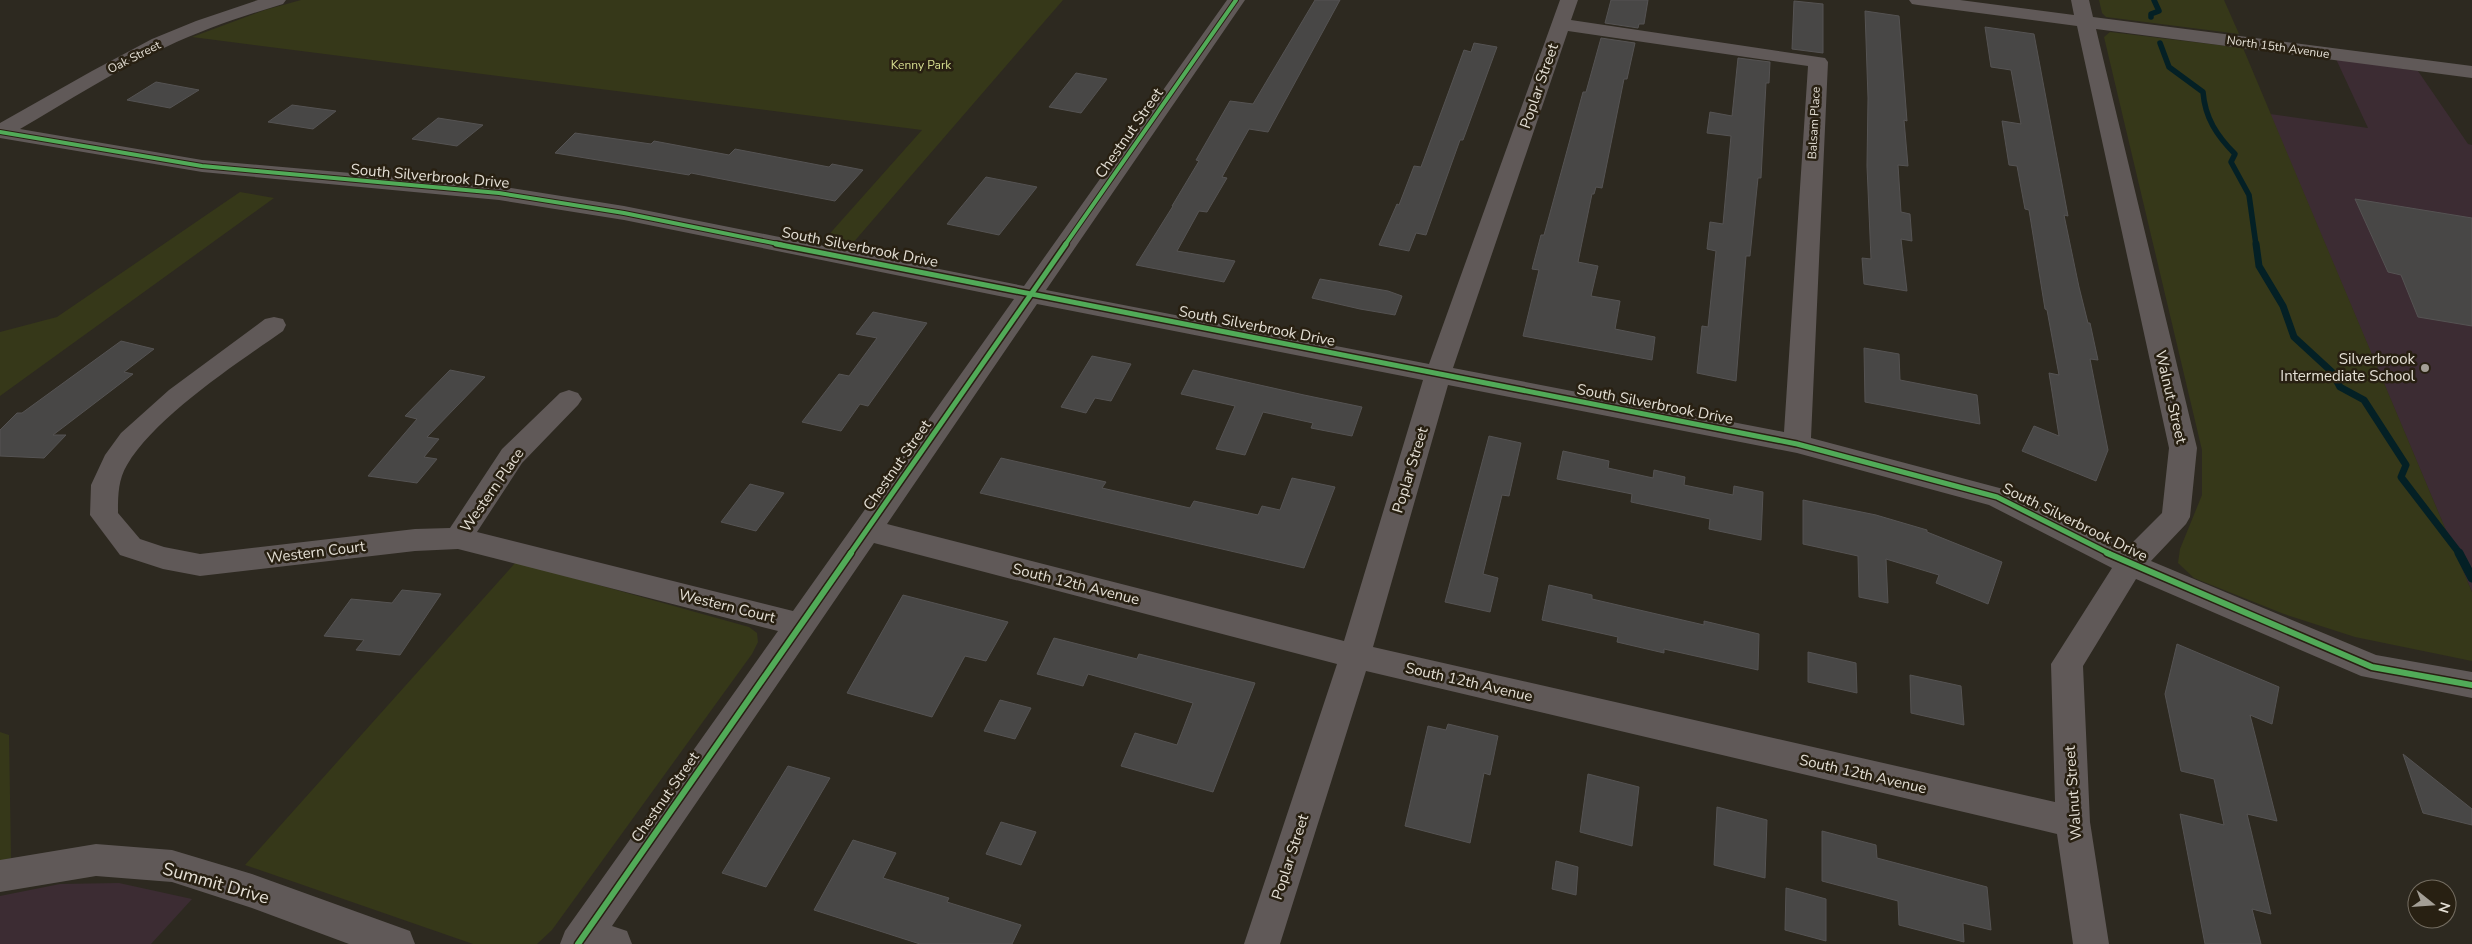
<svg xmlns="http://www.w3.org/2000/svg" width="2472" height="944" viewBox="0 0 2472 944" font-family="'Nunito Sans',sans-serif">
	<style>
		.education { fill: #3c2c33 }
		.green { fill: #363819 }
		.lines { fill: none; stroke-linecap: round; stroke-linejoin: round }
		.stream-far2 { stroke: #042025; stroke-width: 5.5 }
		.stream-far1 { stroke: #042025; stroke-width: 7 }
		.stream { stroke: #042025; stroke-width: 9 }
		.building { fill: #484746; stroke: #555353 }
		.minor { fill: #605958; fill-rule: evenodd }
		.cycleway-far2-casing { stroke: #282012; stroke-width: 6 }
		.cycleway-far1-casing { stroke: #282012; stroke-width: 8 }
		.cycleway-casing { stroke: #282012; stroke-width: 9 }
		.cycleway-far2 { stroke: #51ab58; stroke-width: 4 }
		.cycleway-far1 { stroke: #51ab58; stroke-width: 5 }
		.cycleway { stroke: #51ab58; stroke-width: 6 }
		.poi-dot { fill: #a49f96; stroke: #282012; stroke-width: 2 }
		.labels { text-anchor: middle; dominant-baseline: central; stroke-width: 5; stroke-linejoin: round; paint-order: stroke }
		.far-street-label { font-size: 12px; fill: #e4dfd5; stroke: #282012 }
		.far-park-label { font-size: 12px; fill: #d6de90; stroke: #282012 }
		.street-label { font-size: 15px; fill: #e4dfd5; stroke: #282012 }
		.poi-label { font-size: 15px; fill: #e4dfd5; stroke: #282012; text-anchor: end }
		.near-street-label { font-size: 18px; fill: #e4dfd5; stroke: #282012 }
	</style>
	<rect width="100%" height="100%" fill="#2d2920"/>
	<g class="education">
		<polygon points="2336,59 2418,71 2468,144 2472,145 2472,592 2270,114 2368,128"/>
		<polygon points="119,883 192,899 151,944 0,944 0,896 60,884"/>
	</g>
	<g class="green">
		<polygon points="301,0 1063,0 852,244 825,239 922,130 192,37 265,10"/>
		<polygon points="2099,0 2224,0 2239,34 2106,17 2102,13"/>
		<polygon points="2110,32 2243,48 2472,592 2472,661 2355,637 2284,614 2194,578 2178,563 2180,549 2202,495 2202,450 2104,37"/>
		<polygon points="240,192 274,198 0,396 0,332 57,317"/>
		<polygon points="516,562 749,627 757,633 758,642 752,654 552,930 537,944 473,944 245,865"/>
		<polygon points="0,732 9,735 11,858 0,861"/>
	</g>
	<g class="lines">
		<g class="stream-far2">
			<polyline points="2151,17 2151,14 2159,11 2154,0"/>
			<path d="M2160,43L2169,67L2203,92C2205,118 2217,136 2235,154L2231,162L2249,195L2256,245"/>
		</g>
		<polyline class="stream-far1" points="2256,244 2259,266 2283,306 2294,337 2332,372 2340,387 2364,400 2406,465 2401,477 2460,554"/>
		<polyline class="stream" points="2459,553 2472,578"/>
	</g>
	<g class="building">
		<polygon points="1315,0 1340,0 1268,132 1249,129 1222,177 1227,178 1207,212 1199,211 1177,251 1235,261 1224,282 1136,265 1173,206 1172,206 1199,161 1196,160 1230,101 1253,104"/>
		<polygon points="1611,0 1648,0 1644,24 1639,24 1638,28 1605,23"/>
		<polygon points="1794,1 1823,4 1823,53 1792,49"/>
		<polygon points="1865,11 1899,16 1907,121 1904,120 1908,166 1898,165 1901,212 1910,214 1912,241 1901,239 1907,291 1864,284 1862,258 1871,259 1867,166 1868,98"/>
		<polygon points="1985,27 2034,34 2068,216 2064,215 2079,287 2088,323 2090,323 2098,360 2090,359 2108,450 2096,481 2022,451 2034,426 2059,436 2049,373 2059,375 2047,310 2045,309 2029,210 2025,209 2017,166 2009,165 2002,121 2021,124 2011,70 1991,67"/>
		<polygon points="1601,38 1635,43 1627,79 1624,79 1602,188 1596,187 1594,194 1592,194 1578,262 1598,266 1591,296 1620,301 1615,329 1655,337 1652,360 1523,336 1539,270 1532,269 1541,235 1544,235 1583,92 1586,92"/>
		<polygon points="1474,43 1497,47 1463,140 1460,140 1426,235 1416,233 1409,251 1379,245 1397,204 1399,205 1414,166 1421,167 1464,50 1471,52"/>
		<polygon points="1738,58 1770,62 1769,83 1766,83 1761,178 1758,178 1750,256 1746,256 1736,381 1697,373 1702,326 1708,327 1716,251 1707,249 1710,222 1723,224 1731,136 1707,133 1710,112 1732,116"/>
		<polygon points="1076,73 1107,79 1081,113 1049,107"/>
		<polygon points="156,82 199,90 170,108 127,100"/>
		<polygon points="292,105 336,111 313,129 268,122"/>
		<polygon points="438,118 483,125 457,146 412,139"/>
		<polygon points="575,133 651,144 654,141 729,155 735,149 829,167 832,164 863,170 835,201 691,173 689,175 555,153"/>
		<polygon points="986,177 1037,187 999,235 947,224"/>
		<polygon points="2355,199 2472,218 2472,326 2418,317 2401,275 2388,272"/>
		<polygon points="1320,279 1388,291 1402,296 1395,315 1360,309 1312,298"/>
		<polygon points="873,312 927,323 868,406 860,404 841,431 802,422 839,374 849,376 877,338 856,334"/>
		<polygon points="121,341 154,349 124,372 133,374 53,435 66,435 44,458 0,456 0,430 17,413 22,413"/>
		<polygon points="1864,348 1899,354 1900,380 1977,395 1980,424 1865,402"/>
		<polygon points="1092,356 1131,364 1111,401 1095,398 1086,413 1061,407"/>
		<polygon points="450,370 485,377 427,437 439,439 424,457 437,459 417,483 368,476 417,419 405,416"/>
		<polygon points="1193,370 1304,395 1362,407 1352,436 1311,428 1313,423 1263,412 1245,455 1216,449 1235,406 1181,394"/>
		<polygon points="1489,436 1521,443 1509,496 1502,495 1483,574 1498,578 1490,612 1445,602"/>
		<polygon points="1563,451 1609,461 1608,468 1653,478 1654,470 1685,477 1684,485 1733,495 1734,486 1763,492 1761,540 1709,529 1710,519 1631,502 1632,494 1557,479"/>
		<polygon points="1001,458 1106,482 1102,488 1190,508 1194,501 1258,515 1262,506 1280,510 1292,478 1335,487 1304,568 980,493"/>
		<polygon points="750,484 784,493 756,531 721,522"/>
		<polygon points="1803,500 1876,515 1927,530 1927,532 2002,562 1988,604 1936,583 1939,575 1886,559 1888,603 1859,597 1858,556 1803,544"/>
		<polygon points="1549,585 1592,595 1592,599 1704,625 1704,621 1759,634 1758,670 1664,649 1664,653 1617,642 1618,637 1542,620"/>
		<polygon points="402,590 441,594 400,655 356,650 364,640 324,636 351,599 392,603"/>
		<polygon points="903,595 1008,622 986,661 965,656 932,717 847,693"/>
		<polygon points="1054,638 1137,659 1139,654 1255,683 1213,792 1121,766 1135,733 1177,745 1193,703 1088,674 1083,686 1037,674"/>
		<polygon points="2177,644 2279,687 2272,724 2250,715 2277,821 2247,814 2271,914 2252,909 2261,944 2205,944 2180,814 2224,825 2214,779 2181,771 2165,694"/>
		<polygon points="1808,652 1856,663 1857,693 1808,682"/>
		<polygon points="1910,675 1961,686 1964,725 1911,713"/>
		<polygon points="1000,700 1031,708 1015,739 984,731"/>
		<polygon points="1448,724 1498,736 1490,775 1484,773 1470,843 1405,826 1428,726 1446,730"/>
		<polygon points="2403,754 2472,809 2472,825 2423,813"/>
		<polygon points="788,766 830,778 766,887 722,873"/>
		<polygon points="1588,774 1639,787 1632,846 1580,832"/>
		<polygon points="1717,807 1767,820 1765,878 1714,865"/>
		<polygon points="1001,822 1036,832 1021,865 986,854"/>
		<polygon points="1822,831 1876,845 1877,858 1987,887 1991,930 1963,923 1964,942 1899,925 1898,901 1822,881"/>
		<polygon points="853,840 896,853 883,878 949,898 947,902 1021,925 1012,944 920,944 814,910"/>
		<polygon points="1556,861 1578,867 1576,895 1552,889"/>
		<polygon points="1786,888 1826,899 1826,941 1785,930"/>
	</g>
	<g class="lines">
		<g class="minor">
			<path d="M258,0H286L283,4C243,16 204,29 166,47C115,71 68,101 20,129L202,160L499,186L624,206L1024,286L1227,0H1245L1046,290L1429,364L1560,0H1578L1571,20L1825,58L1828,62L1811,438L2007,490L2126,549L2162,513L2169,448L2077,26L1918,5L1912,4L1909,0H1960L2074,15L2071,0H2089L2093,17L2472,66V78L2096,29L2197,448L2190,517L2186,524L2151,561L2376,655L2472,672V698L2361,676L2136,579L2083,666L2090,822L2109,944H2073L2057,834L1366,671L1280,944H1244L1337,664L874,543L612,926L627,931L632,944H560L565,931L778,631L458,549L415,551L200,576L163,569L120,555L90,515L91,485L105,455L121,433L169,390L265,319L274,317L283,319L286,325L283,331C236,364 156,416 127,465C118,480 118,496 118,513L140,539L164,547L200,554L415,529L450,528L502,449L560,393L569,390L578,393L582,399L578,405L522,463L477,532L793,611L1014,299L624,220L499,200L202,172L0,138V123L92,71L152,39L196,21ZM1568,31L1808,66L1784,432L1453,368ZM1037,304L1423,380L1344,641L887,524ZM1448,385L1797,453L1989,505L2112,568L2051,664L2055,802L1373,647Z"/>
			<polygon points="96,844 172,850 252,874 410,931 415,944 349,944 252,908 172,882 96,876 0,892 0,860"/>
		</g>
		<g class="cycleway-far2-casing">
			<g id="cycleway-far2">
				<polyline points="0,132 202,166 499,193 624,213 783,245"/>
				<polyline points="1065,245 1236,0"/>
			</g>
		</g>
		<g class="cycleway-far1-casing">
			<g id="cycleway-far1">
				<polyline points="776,244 1797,444 1997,497 2110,554"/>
				<polyline points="850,554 1066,244"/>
			</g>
		</g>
		<g class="cycleway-casing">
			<g id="cycleway">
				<polyline points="2107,553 2372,667 2472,685"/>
				<polyline points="578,944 851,553"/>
			</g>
		</g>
		<use href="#cycleway-far2" class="cycleway-far2"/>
		<use href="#cycleway-far1" class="cycleway-far1"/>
		<use href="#cycleway" class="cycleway"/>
	</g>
	<circle class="poi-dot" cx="2425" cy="368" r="5"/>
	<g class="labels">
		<g class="far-street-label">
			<text transform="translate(2278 47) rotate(8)">North 15th Avenue</text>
			<text transform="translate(134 57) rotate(-27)">Oak Street</text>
			<text transform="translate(1814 123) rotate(-87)">Balsam Place</text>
		</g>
		<g class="far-park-label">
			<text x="921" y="65">Kenny Park</text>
		</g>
		<g class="street-label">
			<text transform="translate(1539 86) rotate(-71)">Poplar Street</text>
			<text transform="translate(1129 133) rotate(-55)">Chestnut Street</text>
			<text transform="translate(430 176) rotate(5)">South Silverbrook Drive</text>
			<text transform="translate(860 247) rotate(11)">South Silverbrook Drive</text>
			<text transform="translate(1257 326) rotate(11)">South Silverbrook Drive</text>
			<text transform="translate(2171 397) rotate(77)">Walnut Street</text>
			<text transform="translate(1655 404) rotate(11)">South Silverbrook Drive</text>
			<text transform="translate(897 465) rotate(-55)">Chestnut Street</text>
			<text transform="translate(1410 470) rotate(-73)">Poplar Street</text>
			<text transform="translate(492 490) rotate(-55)">Western Place</text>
			<text transform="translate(2075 522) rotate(26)">South Silverbrook Drive</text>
			<text transform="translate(316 552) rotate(-7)">Western Court</text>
			<text transform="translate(1076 584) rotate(14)">South 12th Avenue</text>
			<text transform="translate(727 606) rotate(14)">Western Court</text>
			<text transform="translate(1469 682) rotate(13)">South 12th Avenue</text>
			<text transform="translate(1863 774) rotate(13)">South 12th Avenue</text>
			<text transform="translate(2073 793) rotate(-94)">Walnut Street</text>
			<text transform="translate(665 797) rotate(-55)">Chestnut Street</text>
			<text transform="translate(1290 857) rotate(-72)">Poplar Street</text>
		</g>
		<g class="poi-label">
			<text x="2415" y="359">Silverbrook<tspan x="2415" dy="17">Intermediate School</tspan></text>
		</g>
		<g class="near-street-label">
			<text transform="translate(216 883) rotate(16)">Summit Drive</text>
		</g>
	</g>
	<g transform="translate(2432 904) rotate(107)"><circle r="24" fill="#282012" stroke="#736c60"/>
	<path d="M0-4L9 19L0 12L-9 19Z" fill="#a49f96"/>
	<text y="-8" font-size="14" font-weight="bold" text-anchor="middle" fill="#e4dfd5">N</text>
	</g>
</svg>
